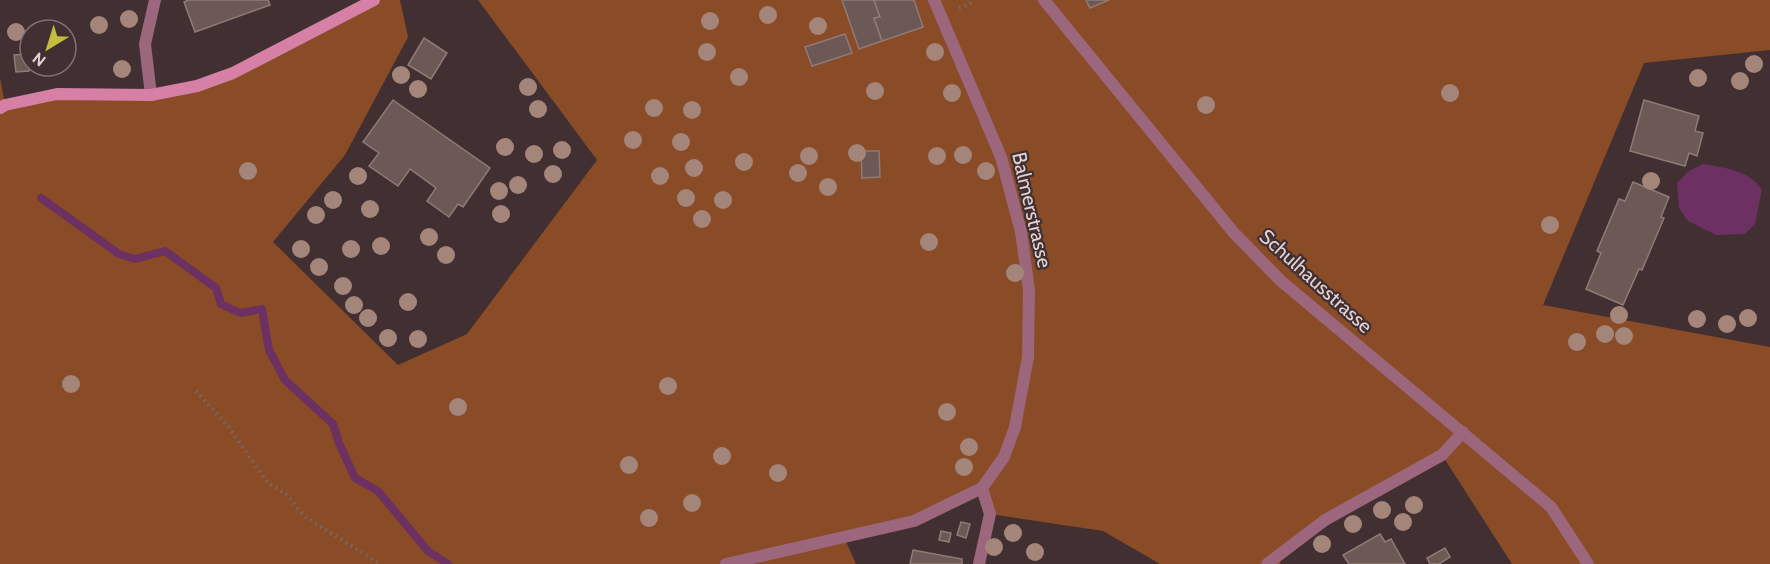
<svg xmlns="http://www.w3.org/2000/svg" width="1770" height="564" viewBox="0 0 1770 564" font-family="Cabin,sans-serif">
	<style>
		.green { fill: #8a4b27 }
		.water { fill: #6c3062 }
		.lines { fill: none; stroke-linecap: round; stroke-linejoin: round }
		.stream { stroke: #6c3062; stroke-width: 8 }
		.building { fill: #6c5955; stroke: #8f7a76; stroke-width: 1.5 }
		.path { stroke: #78686a; stroke-width: 4; stroke-dasharray: 1.5 4.5; stroke-linecap: butt }
		.street { stroke: #9c667d; stroke-width: 12 }
		.secondary { stroke: #d680a5; stroke-width: 12 }
		.tree { fill: #a4857a }
		.labels { text-anchor: middle; dominant-baseline: central; stroke-width: 4.5; stroke-linejoin: round; paint-order: stroke }
		.street-label { font-size: 20px; fill: #dfd3d4; stroke: #412f31 }
	</style>
	<rect width="100%" height="100%" fill="#412f31"/>
	<polygon class="green" points="374,0 400,0 408,37 345,155 273,242 398,365 467,334 597,160 478,0 1770,0 1770,50 1644,63 1543,305 1770,347 1770,564 1512,564 1442,455 1325,520 1277,557 1281,564 1160,564 1103,531 990,514 982,488 914,521 844,537 856,564 0,564 0,78 5,104 197,86"/>
	<path class="water" d="M1703,164C1726,168 1749,170 1762,190L1755,224L1745,234L1716,235L1688,221L1679,208L1677,183L1689,171Z"/>
	<g class="lines">
		<polyline class="stream" points="41,198 119,254 135,259 165,251 216,288 221,304 240,313 262,309 269,350 285,380 333,424 339,443 355,478 378,491 428,551 448,564"/>
	</g>
	<g class="building">
		<polygon points="188,0 268,0 270,5 195,32 184,2"/>
		<polygon points="842,0 874,0 880,17 874,18 882,41 859,49"/>
		<polygon points="874,0 914,0 923,27 882,41 874,18 880,17"/>
		<polygon points="1086,0 1109,0 1090,8"/>
		<polygon points="845,34 852,53 812,66 805,47"/>
		<polygon points="424,38 447,53 431,79 408,65"/>
		<polygon points="28,54 29,71 16,72 14,55"/>
		<polygon points="393,100 490,168 463,207 458,204 449,217 427,201 436,188 410,169 398,186 369,166 379,153 363,142"/>
		<polygon points="1644,100 1699,116 1695,131 1703,133 1697,156 1689,153 1685,166 1630,151"/>
		<polygon points="861,151 879,151 880,177 862,178"/>
		<polygon points="1633,182 1669,197 1661,217 1664,218 1642,270 1639,269 1623,305 1586,289 1601,253 1597,251 1619,199 1625,201"/>
		<polygon points="961,522 970,524 966,538 957,535"/>
		<polygon points="941,531 951,533 949,542 939,540"/>
		<polygon points="1380,534 1385,542 1391,539 1405,564 1349,564 1343,555"/>
		<polygon points="1445,548 1450,557 1439,564 1430,564 1427,558"/>
		<polygon points="913,550 962,559 962,564 910,564"/>
	</g>
	<g class="lines">
		<g class="path">
			<polyline points="959,8 970,4 974,0"/>
			<polyline points="196,391 228,426 268,483 286,494 305,517 380,564"/>
		</g>
		<g class="street">
			<polyline points="1044,0 1234,233 1281,281 1551,507 1588,564"/>
			<polyline points="151,95 145,44 155,0"/>
			<polyline points="726,564 914,521 982,488 1004,457 1015,427 1028,357 1029,290 1021,232 1001,157 934,0"/>
			<polyline points="979,564 990,514 982,488"/>
			<polyline points="1267,564 1325,520 1442,455 1463,432"/>
		</g>
		<polyline class="secondary" points="0,108 5,105 57,94 151,95 197,86 233,73 374,0"/>
	</g>
	<g class="tree">
		<circle cx="768" cy="15" r="9"/>
		<circle cx="129" cy="19" r="9"/>
		<circle cx="710" cy="21" r="9"/>
		<circle cx="99" cy="25" r="9"/>
		<circle cx="818" cy="26" r="9"/>
		<circle cx="16" cy="32" r="9"/>
		<circle cx="707" cy="52" r="9"/>
		<circle cx="935" cy="52" r="9"/>
		<circle cx="1754" cy="64" r="9"/>
		<circle cx="122" cy="69" r="9"/>
		<circle cx="401" cy="75" r="9"/>
		<circle cx="739" cy="77" r="9"/>
		<circle cx="1698" cy="78" r="9"/>
		<circle cx="1740" cy="81" r="9"/>
		<circle cx="528" cy="87" r="9"/>
		<circle cx="418" cy="89" r="9"/>
		<circle cx="875" cy="91" r="9"/>
		<circle cx="952" cy="93" r="9"/>
		<circle cx="1450" cy="93" r="9"/>
		<circle cx="1206" cy="105" r="9"/>
		<circle cx="654" cy="108" r="9"/>
		<circle cx="538" cy="109" r="9"/>
		<circle cx="692" cy="110" r="9"/>
		<circle cx="633" cy="140" r="9"/>
		<circle cx="681" cy="142" r="9"/>
		<circle cx="505" cy="147" r="9"/>
		<circle cx="562" cy="150" r="9"/>
		<circle cx="857" cy="153" r="9"/>
		<circle cx="534" cy="154" r="9"/>
		<circle cx="963" cy="155" r="9"/>
		<circle cx="809" cy="156" r="9"/>
		<circle cx="937" cy="156" r="9"/>
		<circle cx="744" cy="162" r="9"/>
		<circle cx="694" cy="168" r="9"/>
		<circle cx="248" cy="171" r="9"/>
		<circle cx="986" cy="171" r="9"/>
		<circle cx="798" cy="173" r="9"/>
		<circle cx="553" cy="174" r="9"/>
		<circle cx="358" cy="176" r="9"/>
		<circle cx="660" cy="176" r="9"/>
		<circle cx="1651" cy="181" r="9"/>
		<circle cx="518" cy="185" r="9"/>
		<circle cx="828" cy="187" r="9"/>
		<circle cx="499" cy="191" r="9"/>
		<circle cx="686" cy="198" r="9"/>
		<circle cx="333" cy="200" r="9"/>
		<circle cx="723" cy="200" r="9"/>
		<circle cx="370" cy="209" r="9"/>
		<circle cx="501" cy="214" r="9"/>
		<circle cx="316" cy="215" r="9"/>
		<circle cx="702" cy="219" r="9"/>
		<circle cx="1550" cy="225" r="9"/>
		<circle cx="429" cy="237" r="9"/>
		<circle cx="929" cy="242" r="9"/>
		<circle cx="381" cy="246" r="9"/>
		<circle cx="301" cy="249" r="9"/>
		<circle cx="351" cy="249" r="9"/>
		<circle cx="446" cy="255" r="9"/>
		<circle cx="319" cy="267" r="9"/>
		<circle cx="1015" cy="273" r="9"/>
		<circle cx="343" cy="286" r="9"/>
		<circle cx="408" cy="302" r="9"/>
		<circle cx="354" cy="305" r="9"/>
		<circle cx="1619" cy="315" r="9"/>
		<circle cx="368" cy="318" r="9"/>
		<circle cx="1748" cy="318" r="9"/>
		<circle cx="1697" cy="319" r="9"/>
		<circle cx="1727" cy="324" r="9"/>
		<circle cx="1605" cy="334" r="9"/>
		<circle cx="1624" cy="336" r="9"/>
		<circle cx="388" cy="338" r="9"/>
		<circle cx="418" cy="339" r="9"/>
		<circle cx="1577" cy="342" r="9"/>
		<circle cx="71" cy="384" r="9"/>
		<circle cx="668" cy="386" r="9"/>
		<circle cx="458" cy="407" r="9"/>
		<circle cx="947" cy="412" r="9"/>
		<circle cx="969" cy="447" r="9"/>
		<circle cx="722" cy="456" r="9"/>
		<circle cx="629" cy="465" r="9"/>
		<circle cx="964" cy="467" r="9"/>
		<circle cx="778" cy="473" r="9"/>
		<circle cx="692" cy="503" r="9"/>
		<circle cx="1414" cy="505" r="9"/>
		<circle cx="1382" cy="510" r="9"/>
		<circle cx="649" cy="518" r="9"/>
		<circle cx="1403" cy="522" r="9"/>
		<circle cx="1353" cy="524" r="9"/>
		<circle cx="1013" cy="533" r="9"/>
		<circle cx="1322" cy="544" r="9"/>
		<circle cx="994" cy="547" r="9"/>
		<circle cx="1035" cy="552" r="9"/>
	</g>
	<g class="labels">
		<g class="street-label">
			<text transform="translate(1032 210) rotate(77)">Balmerstrasse</text>
			<text transform="translate(1316 281) rotate(42)">Schulhausstrasse</text>
		</g>
	</g>
	<g transform="translate(48 48) rotate(218)"><circle r="28" fill="#412f31" stroke="#807172" stroke-width="1.5"/>
	<path d="M0-4.5L10 22L0 15L-10 22Z" fill="#c4bc3d"/>
	<text y="-9" font-size="16" font-weight="bold" text-anchor="middle" fill="#dfd3d4">N</text>
	</g>
</svg>
